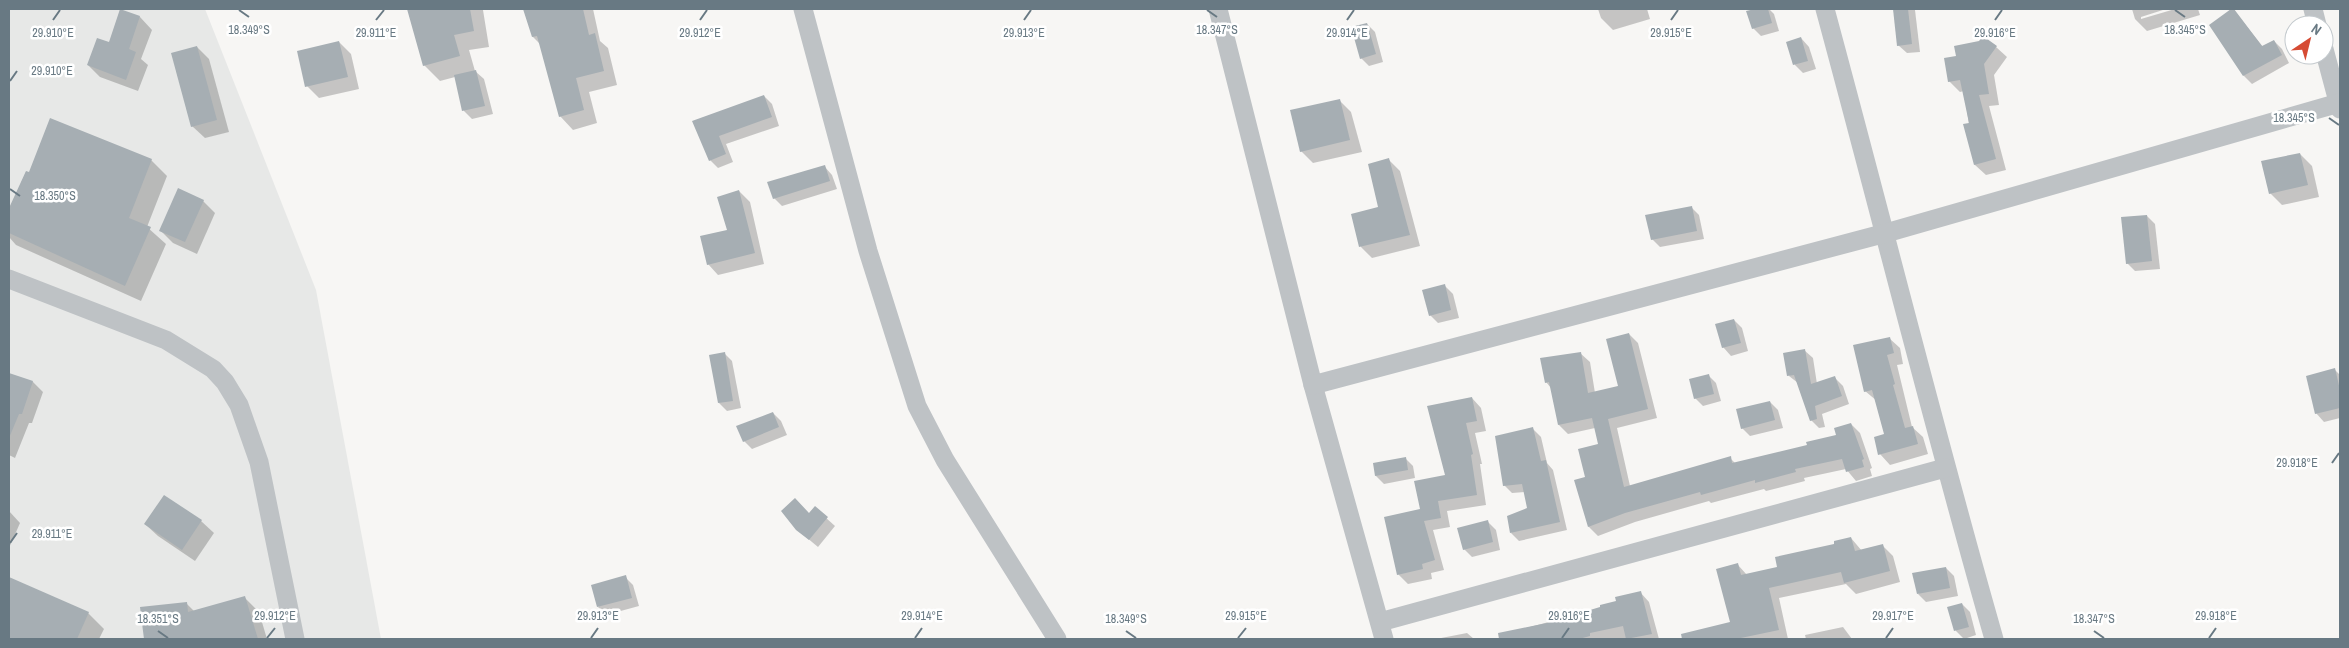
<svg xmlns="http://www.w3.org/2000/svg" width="2349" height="648" viewBox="0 0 2349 648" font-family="'Archivo Narrow',sans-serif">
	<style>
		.built { fill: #e7e8e7 }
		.shadow { fill: #0003 }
		.building { fill: #a6aeb3 }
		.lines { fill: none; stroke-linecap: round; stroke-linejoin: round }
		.minor { stroke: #bec2c5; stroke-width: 19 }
		.ticks { fill: none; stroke: #687983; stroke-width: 2 }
		.ticks-label { font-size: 12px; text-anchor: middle; fill: #687983; stroke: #fff; stroke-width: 5; stroke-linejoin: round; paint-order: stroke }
	</style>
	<rect width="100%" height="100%" fill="#f7f6f4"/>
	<polygon class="built" points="9,9 205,9 316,290 381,639 9,639"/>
	<g class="shadow">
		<polygon points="408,9 483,10 489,47 469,50 475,71 484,79 493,114 472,119 464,111 455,77 440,81 424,65"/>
		<polygon points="524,9 593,9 600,41 608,48 617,85 589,92 597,123 573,130 560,116 541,45 533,37"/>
		<polygon points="1598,9 1647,9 1650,19 1613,30 1601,18"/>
		<polygon points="1759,9 1769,9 1774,14 1779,31 1761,36 1753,28 1748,12"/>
		<polygon points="1894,9 1915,10 1920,52 1907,53 1898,45"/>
		<polygon points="2132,9 2166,9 2141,17 2141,19 2175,9 2198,9 2200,15 2147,31 2135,19"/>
		<polygon points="2233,9 2263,47 2274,41 2282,49 2289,63 2252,84 2244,76"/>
		<polygon points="121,11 140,17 152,30 141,59 148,65 138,91 100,77 88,65 109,44"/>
		<polygon points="1367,24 1375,32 1383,62 1369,66 1361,58"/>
		<polygon points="1801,38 1809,47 1816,69 1803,73 1795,65 1787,43"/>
		<polygon points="339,42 351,54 359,89 319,98 307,86"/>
		<polygon points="197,47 209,59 229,132 205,138 192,126"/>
		<polygon points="1996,47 2007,57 1994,75 1999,105 1989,106 2006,170 1986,175 1975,165 1964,91 1960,92 1949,81"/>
		<polygon points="764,96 772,104 779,126 726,144 733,162 718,168 710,160 694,121"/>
		<polygon points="1339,100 1351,112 1362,152 1313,163 1301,151"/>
		<polygon points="2300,154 2312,166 2319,197 2282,205 2270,193"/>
		<polygon points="151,160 167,176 147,227 166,244 141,301 16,245 9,237 9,211 26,172 29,174"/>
		<polygon points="1389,160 1400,171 1420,246 1372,258 1361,247 1352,215 1380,208"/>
		<polygon points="824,166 832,175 837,189 782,206 774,198"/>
		<polygon points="739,191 750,202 764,264 718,275 708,264 729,231"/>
		<polygon points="203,201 215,213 197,254 173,243 161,231"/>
		<polygon points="1691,207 1699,215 1704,239 1660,247 1652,239"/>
		<polygon points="2147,216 2155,224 2160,269 2135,271 2127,263"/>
		<polygon points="1445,286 1453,294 1459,318 1438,323 1430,315"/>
		<polygon points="1734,320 1742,328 1748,351 1731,356 1723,347"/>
		<polygon points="1629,334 1638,343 1657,418 1617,428 1630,486 1730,458 1736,464 1808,446 1837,436 1851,424 1860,433 1872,468 1870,469 1872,476 1856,481 1846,469 1804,478 1805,481 1766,491 1764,489 1711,503 1709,501 1635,522 1598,536 1589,527 1576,481 1586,478 1600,445 1595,428 1568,434 1559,425 1551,388 1546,382 1580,353 1590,362 1595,393 1620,386"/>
		<polygon points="1889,338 1900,348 1903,364 1897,365 1912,427 1923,437 1928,454 1890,465 1880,454 1886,435 1877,401 1865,391"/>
		<polygon points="1804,350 1813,358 1817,384 1835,378 1843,386 1849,404 1822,414 1825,427 1819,428 1811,420 1798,383 1789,376"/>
		<polygon points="724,353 732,361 741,408 727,411 719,403"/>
		<polygon points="2335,370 2340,375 2340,418 2324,422 2316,413"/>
		<polygon points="9,374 33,382 43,392 32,423 29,423 15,458 9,455"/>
		<polygon points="1708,375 1716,383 1721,401 1703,406 1695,398"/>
		<polygon points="1472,398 1481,408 1486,431 1475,433 1482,464 1480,464 1486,505 1447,511 1450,527 1433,530 1444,570 1431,573 1432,579 1408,584 1398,574 1421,510 1447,476"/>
		<polygon points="1770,402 1778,410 1783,428 1750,436 1742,428"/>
		<polygon points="773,413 781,421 787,435 752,449 744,441"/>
		<polygon points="1533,429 1541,437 1547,463 1553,470 1567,530 1519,541 1511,533 1529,509 1525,492 1512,493 1504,485"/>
		<polygon points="1405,458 1413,466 1415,478 1384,484 1376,476 1374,464"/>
		<polygon points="164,496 201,521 214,533 195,561 158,536 145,524"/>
		<polygon points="815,508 835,526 818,547 806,537"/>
		<polygon points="9,511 20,523 9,548"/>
		<polygon points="1488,522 1496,530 1500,550 1472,557 1464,549"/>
		<polygon points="1851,538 1862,551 1882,545 1893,556 1900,582 1856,594 1846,584 1779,598 1788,639 1684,639 1683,635 1732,623 1738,565 1747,575 1778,568"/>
		<polygon points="1946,568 1954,576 1958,596 1926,602 1918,594"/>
		<polygon points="625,577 633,585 639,606 606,615 598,607"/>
		<polygon points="9,578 88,613 104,629 99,639 9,639"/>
		<polygon points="1640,592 1649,602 1659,639 1513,639 1511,632 1602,608"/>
		<polygon points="245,598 259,612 267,639 145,639 141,608 186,603 195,612"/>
		<polygon points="1962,604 1970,612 1976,635 1964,639 1956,631 1949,608"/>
		<polygon points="1843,627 1852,639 1806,639 1805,635"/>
		<polygon points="1467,633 1474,639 1436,639"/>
	</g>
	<g class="building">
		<polygon points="120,9 140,16 129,49 136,52 126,80 87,65 97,38 109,42"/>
		<polygon points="407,9 470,9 474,31 454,35 460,56 423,66"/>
		<polygon points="523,9 583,9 589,35 595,33 604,71 576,78 584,110 559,117 537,36 532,37"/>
		<polygon points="1755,9 1768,9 1772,23 1752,29 1746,11"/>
		<polygon points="1893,9 1908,9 1912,44 1897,46"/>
		<polygon points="2231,9 2234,9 2262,46 2274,40 2282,55 2243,76 2209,25"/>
		<polygon points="1367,23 1376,54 1360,59 1351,27"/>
		<polygon points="1983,36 1997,46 1984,64 1989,94 1979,95 1996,159 1974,165 1963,124 1969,123 1960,80 1948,82 1944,58 1956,56 1954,46 1979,41"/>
		<polygon points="1801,37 1808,61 1793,65 1786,42"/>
		<polygon points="339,41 348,77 305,87 297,51"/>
		<polygon points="197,46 217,120 191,127 171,53"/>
		<polygon points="476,70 485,106 462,111 454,75"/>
		<polygon points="764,95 772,117 719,136 726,154 709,161 692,121"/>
		<polygon points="1340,99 1350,140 1300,152 1290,110"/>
		<polygon points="50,118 152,159 129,218 151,227 125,286 9,233 9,208 26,171 29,172"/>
		<polygon points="2300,153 2308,185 2269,194 2261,161"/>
		<polygon points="1389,158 1410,235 1359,247 1351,214 1378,207 1368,164"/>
		<polygon points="825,165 830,181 773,199 767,182"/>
		<polygon points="178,188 204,200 185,242 159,231"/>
		<polygon points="739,190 755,253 707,265 700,236 727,230 717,197"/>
		<polygon points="1692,206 1697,231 1651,240 1645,215"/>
		<polygon points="2147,215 2152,261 2126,264 2121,217"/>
		<polygon points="1445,284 1451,310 1429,316 1422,290"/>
		<polygon points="1734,319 1741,343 1722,348 1715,324"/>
		<polygon points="1629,333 1648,409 1608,419 1624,487 1731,456 1732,463 1807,445 1806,442 1836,435 1834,428 1851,423 1864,459 1862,460 1864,467 1846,472 1842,459 1795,469 1796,472 1755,483 1755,480 1701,495 1700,492 1625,513 1588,527 1574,480 1585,477 1578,449 1598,444 1592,418 1558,425 1549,382 1545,383 1540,358 1581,352 1588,393 1618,386 1606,339"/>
		<polygon points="1890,337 1894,353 1887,355 1895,384 1893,385 1905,428 1913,426 1918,444 1878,455 1874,437 1884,434 1872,390 1864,392 1853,345"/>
		<polygon points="1805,349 1811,384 1835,376 1842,396 1815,406 1817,419 1810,421 1794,375 1787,376 1783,353"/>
		<polygon points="725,352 733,401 718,403 709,355"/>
		<polygon points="2335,368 2340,390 2340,408 2315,414 2306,376"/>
		<polygon points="9,373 33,381 22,414 19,414 9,438"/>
		<polygon points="1709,374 1714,394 1694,399 1689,379"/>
		<polygon points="1472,397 1477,421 1466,423 1473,454 1471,455 1477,495 1438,501 1441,518 1424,521 1435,560 1422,564 1423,569 1397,575 1384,517 1420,509 1414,481 1445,475 1427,406"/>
		<polygon points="1770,401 1775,420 1741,429 1736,409"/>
		<polygon points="773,412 779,427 743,442 736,426"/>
		<polygon points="1533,427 1541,461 1546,460 1560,522 1510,533 1507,516 1527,508 1522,484 1503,486 1495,436"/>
		<polygon points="1406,457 1408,470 1375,476 1373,463"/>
		<polygon points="164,495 202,520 182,550 144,524"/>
		<polygon points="795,498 809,513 815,506 828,517 809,540 796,530 781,511"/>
		<polygon points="1488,520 1493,542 1463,550 1457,528"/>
		<polygon points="1851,537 1855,551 1883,544 1890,571 1844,583 1841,572 1769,588 1779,630 1736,639 1682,639 1681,634 1730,622 1716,569 1738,563 1741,575 1777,567 1775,557 1834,544 1834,541"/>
		<polygon points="1946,567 1950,588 1917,594 1912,573"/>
		<polygon points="626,575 632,598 597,607 591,585"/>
		<polygon points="9,577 89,612 77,639 9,639"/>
		<polygon points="1641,591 1652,634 1626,639 1623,626 1590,633 1590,636 1579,639 1499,639 1498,633 1547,623 1600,607 1600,605 1616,601 1615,597"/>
		<polygon points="245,596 258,639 144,639 140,607 187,602 188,612"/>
		<polygon points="1962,603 1969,627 1954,631 1947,607"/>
	</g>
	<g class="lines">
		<g class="minor">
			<polyline points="803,9 868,251 917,406 945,460 1057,639"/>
			<polyline points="1218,9 1313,385 1384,639"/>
			<path d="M1825,9C1882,219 1934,430 1994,639"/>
			<polyline points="2313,9 2317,25"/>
			<polyline points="2324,49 2340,109"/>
			<polyline points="9,279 166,340 213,369 225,382 239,405 259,462 295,639"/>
			<polyline points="1313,385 1886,233 2339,103"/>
			<polyline points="1380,622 1945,468"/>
		</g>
	</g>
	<path class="ticks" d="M239,10L249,17M1207,10L1217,17M2175,10L2185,17M53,20L60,10M376,20L384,10M700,20L707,10M1024,20L1031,10M1347,20L1354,10M1671,20L1678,10M1995,20L2002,10M10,81L17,71M2329,118L2339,125M10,189L20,196M2332,463L2339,453M10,543L17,533M158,631L168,638M1126,631L1136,638M2094,631L2104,638M267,638L275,628M591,638L598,628M915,638L922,628M1238,638L1246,628M1562,638L1569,628M1886,638L1893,628M2209,638L2216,628"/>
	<g class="ticks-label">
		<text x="1217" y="34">18.347°S</text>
		<text x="249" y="34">18.349°S</text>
		<text x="2185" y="34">18.345°S</text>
		<text x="53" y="37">29.910°E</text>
		<text x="376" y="37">29.911°E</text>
		<text x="700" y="37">29.912°E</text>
		<text x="1024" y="37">29.913°E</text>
		<text x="1347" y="37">29.914°E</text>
		<text x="1671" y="37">29.915°E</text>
		<text x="1995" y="37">29.916°E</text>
		<text x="52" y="75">29.910°E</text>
		<text x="2294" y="122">18.345°S</text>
		<text x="55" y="200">18.350°S</text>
		<text x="2297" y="467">29.918°E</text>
		<text x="52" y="538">29.911°E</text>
		<text x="275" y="620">29.912°E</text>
		<text x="598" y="620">29.913°E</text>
		<text x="922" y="620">29.914°E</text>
		<text x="1246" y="620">29.915°E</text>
		<text x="1569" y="620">29.916°E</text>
		<text x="1893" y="620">29.917°E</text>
		<text x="2216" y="620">29.918°E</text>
		<text x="158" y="623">18.351°S</text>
		<text x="1126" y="623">18.349°S</text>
		<text x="2094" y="623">18.347°S</text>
	</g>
	<rect width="2349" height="648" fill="none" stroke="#687983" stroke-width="20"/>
	<g transform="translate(2309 40) rotate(35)"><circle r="24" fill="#ffffff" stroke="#c3c9cd"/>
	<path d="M0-4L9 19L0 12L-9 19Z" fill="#d64b34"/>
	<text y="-8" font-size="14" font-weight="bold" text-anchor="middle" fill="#687983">N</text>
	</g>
</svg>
